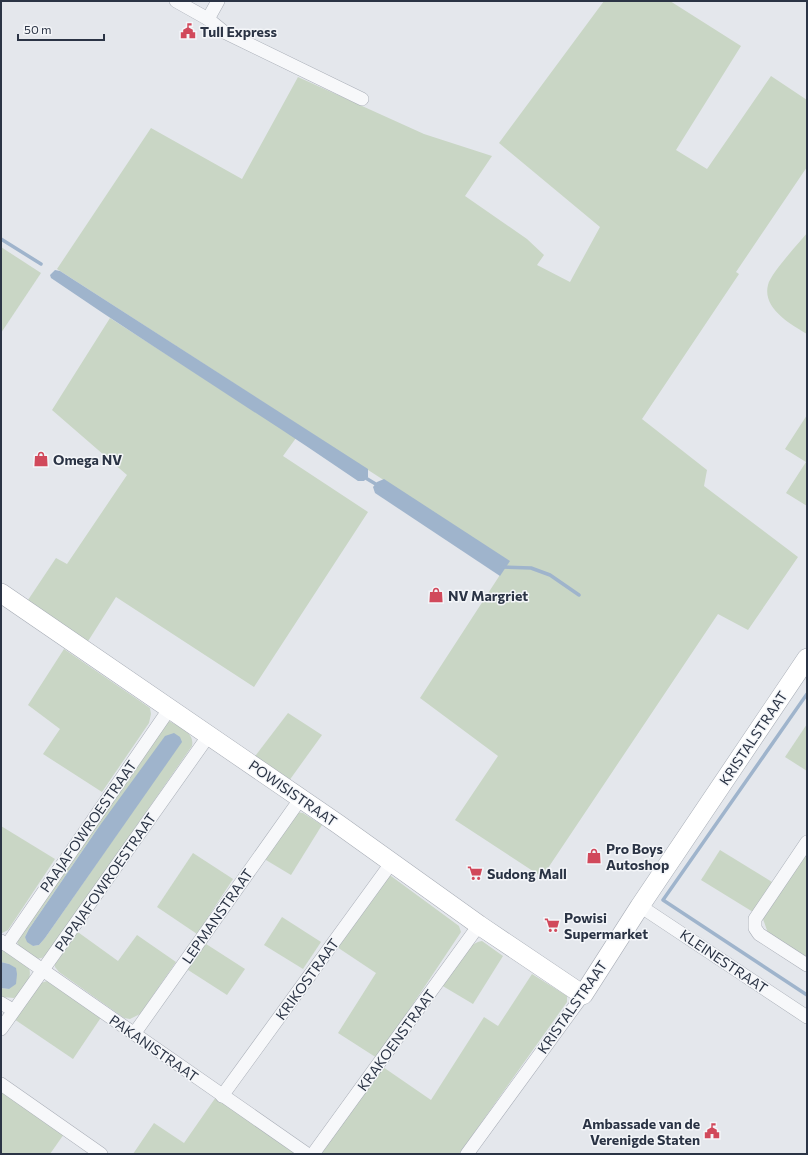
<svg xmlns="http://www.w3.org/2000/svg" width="808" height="1155" viewBox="0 0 808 1155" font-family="Commissioner,sans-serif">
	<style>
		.green { fill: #c9d6c5; fill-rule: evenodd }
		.water { fill: #9fb4cc }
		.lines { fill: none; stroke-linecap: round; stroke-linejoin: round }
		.stream { stroke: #9fb4cc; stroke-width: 3.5 }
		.street-casing { stroke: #a9aeb7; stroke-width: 14 }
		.secondary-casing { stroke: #a9aeb7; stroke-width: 20 }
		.street { stroke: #f7f8fa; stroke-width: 13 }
		.secondary { stroke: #fff; stroke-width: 19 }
		.labels { text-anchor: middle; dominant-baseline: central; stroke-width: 3; stroke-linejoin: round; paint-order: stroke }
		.poi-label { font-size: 14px; font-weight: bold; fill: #2b3445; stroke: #f4f6f9; text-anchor: start }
		.street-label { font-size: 14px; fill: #2b3445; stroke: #f4f6f9 }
	</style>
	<rect width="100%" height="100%" fill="#e4e7ec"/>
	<g class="green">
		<polygon points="604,1 670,1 741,46 676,150 707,169 771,76 807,100 807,167 736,272 739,274 642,419 707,470 704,486 798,557 748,630 718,614 542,877 455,820 498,756 420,698 509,561 57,269 151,128 242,179 298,77 424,134 492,156 465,196 527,239 544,255 537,265 570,282 600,227 499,143"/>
		<path d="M807,233V334C790,324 762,308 768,285C770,274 799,243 807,233Z"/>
		<polygon points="1,247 41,273 1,333"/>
		<polygon points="110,318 296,438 283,456 368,512 254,687 116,597 85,646 24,606 56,558 67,564 127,475 52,410"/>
		<polygon points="807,415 807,506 786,493 806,462 785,449"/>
		<polygon points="64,649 150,708 151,714 149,723 102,792 43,754 60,729 28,705"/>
		<polygon points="288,713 322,735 286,785 254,760 256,755"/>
		<path d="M164,721H169C179,727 195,732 192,746L48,953L42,958L36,959L19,946L17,942ZM181,742L45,938L39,945L33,946L25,937L29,929L98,828Z"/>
		<polygon points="807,724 807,771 785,757"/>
		<polygon points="297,812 303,813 322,825 291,875 261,857"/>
		<polygon points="1,826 55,859 8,930 2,933"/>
		<polygon points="720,850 772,882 753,912 701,880"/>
		<polygon points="807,852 807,959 768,933 763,919"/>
		<polygon points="193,853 233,879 197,934 157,907"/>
		<polygon points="385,875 391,876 459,926 461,932 377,1058 338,1033 376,973 334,945"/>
		<polygon points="282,917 321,942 303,969 264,945"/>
		<polygon points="75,930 118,961 137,935 176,962 140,1014 130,1019 124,1018 59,972 55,967 55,962"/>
		<path d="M482,941L503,956L473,1004L441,985C452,970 463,944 482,941Z"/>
		<polygon points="203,942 245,969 227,995 185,968"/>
		<path d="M1,946L29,968C33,979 23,991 14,998L1,997V988L9,989V964L1,962Z"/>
		<polygon points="532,974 567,996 567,1002 459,1154 323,1154 322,1151 383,1067 431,1100 484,1017 498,1026"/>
		<polygon points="47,981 102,1016 73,1059 14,1019 41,983"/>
		<polygon points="1,1090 64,1134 50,1154 1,1154"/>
		<polygon points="216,1097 297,1154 133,1154 154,1123 184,1143"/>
	</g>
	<g class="water">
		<path d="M55,270L60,271L368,469V477L364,481H358C257,412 153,348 51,278L50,275Z"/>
		<polygon points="384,479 510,561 500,576 375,493 373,487 377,482"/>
		<polygon points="174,733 180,737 182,742 45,938 39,945 33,946 27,942 25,937 29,929 98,828 165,736"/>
		<polygon points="1,962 9,964 16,968 17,974 16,984 9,989 1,988"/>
	</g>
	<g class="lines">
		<g class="stream">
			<polyline points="1,239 41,264"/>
			<polyline points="364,477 379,486"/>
			<polyline points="502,567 531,568 550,575 579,595"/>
			<polyline points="807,694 663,900 807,995"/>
		</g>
		<g class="street-casing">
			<g id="street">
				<polyline points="176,1 208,19 224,32 362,99"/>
				<polyline points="208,19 218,1"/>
				<polyline points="807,842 755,919 755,928 759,934 807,965"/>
				<polyline points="640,906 807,1017"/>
				<polyline points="1,941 307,1154"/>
				<polyline points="7,945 170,708"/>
				<polyline points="1,1003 13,1010"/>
				<polyline points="1,1029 209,735"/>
				<polyline points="134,1034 301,798"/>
				<polyline points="1,1084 101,1154"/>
				<polyline points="222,1096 392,862"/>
				<polyline points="313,1154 479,925"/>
				<polyline points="467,1154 583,995"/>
			</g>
		</g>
		<g class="secondary-casing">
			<polyline id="secondary" points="1,593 338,824 479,925 583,995 640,906 807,658"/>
		</g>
		<use href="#street" class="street"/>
		<use href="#secondary" class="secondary"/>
	</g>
	<defs>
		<g id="civic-bare" transform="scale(1.2)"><path d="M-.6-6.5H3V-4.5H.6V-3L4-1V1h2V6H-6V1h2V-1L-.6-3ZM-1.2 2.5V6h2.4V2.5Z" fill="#d1495b" stroke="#f4f6f9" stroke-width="2.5" paint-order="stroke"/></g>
		<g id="shop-bare" transform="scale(1.2)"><path d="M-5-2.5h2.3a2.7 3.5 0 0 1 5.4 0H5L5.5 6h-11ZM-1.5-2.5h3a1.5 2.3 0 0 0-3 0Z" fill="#d1495b" stroke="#f4f6f9" stroke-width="2.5" paint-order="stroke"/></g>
		<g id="supermarket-bare" transform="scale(1.2)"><path d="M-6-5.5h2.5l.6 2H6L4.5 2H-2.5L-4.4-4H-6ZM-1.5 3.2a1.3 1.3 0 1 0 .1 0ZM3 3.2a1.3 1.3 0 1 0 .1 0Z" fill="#d1495b" stroke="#f4f6f9" stroke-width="2.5" paint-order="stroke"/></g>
	</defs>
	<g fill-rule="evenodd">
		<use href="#civic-bare" x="188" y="31"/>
		<use href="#shop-bare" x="41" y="459"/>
		<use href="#shop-bare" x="436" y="595"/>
		<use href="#shop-bare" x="594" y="856"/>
		<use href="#supermarket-bare" x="475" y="873"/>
		<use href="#supermarket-bare" x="552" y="925"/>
		<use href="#civic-bare" x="712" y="1131"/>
	</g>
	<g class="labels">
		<g class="poi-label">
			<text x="200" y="31">Tull Express</text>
			<text x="53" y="459">Omega NV</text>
			<text x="448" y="595">NV Margriet</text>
			<text x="606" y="848">Pro Boys<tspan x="606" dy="16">Autoshop</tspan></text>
			<text x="487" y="873">Sudong Mall</text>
			<text x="564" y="917">Powisi<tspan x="564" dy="16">Supermarket</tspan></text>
			<text x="700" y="1123" text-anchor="end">Ambassade van de<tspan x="700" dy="16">Verenigde Staten</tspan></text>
		</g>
		<g class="street-label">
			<text transform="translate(753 738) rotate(-56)">KRISTALSTRAAT</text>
			<text transform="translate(293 793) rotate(35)">POWISISTRAAT</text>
			<text transform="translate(88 826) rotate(-55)">PAAJAFOWROESTRAAT</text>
			<text transform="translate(105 882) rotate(-55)">PAPAJAFOWROESTRAAT</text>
			<text transform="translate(217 916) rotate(-55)">LEPMANSTRAAT</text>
			<text transform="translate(724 961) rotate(34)">KLEINESTRAAT</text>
			<text transform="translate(307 979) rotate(-54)">KRIKOSTRAAT</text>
			<text transform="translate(572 1007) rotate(-55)">KRISTALSTRAAT</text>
			<text transform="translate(396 1040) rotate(-54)">KRAKOENSTRAAT</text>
			<text transform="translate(154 1048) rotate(35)">PAKANISTRAAT</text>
		</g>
	</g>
	<rect width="808" height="1155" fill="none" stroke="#2b3445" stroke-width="4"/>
	<path d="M18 34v6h86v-6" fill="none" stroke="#2b3445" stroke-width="2"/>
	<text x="24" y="34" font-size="12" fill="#2b3445" stroke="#f4f6f9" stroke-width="3" paint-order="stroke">50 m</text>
</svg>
